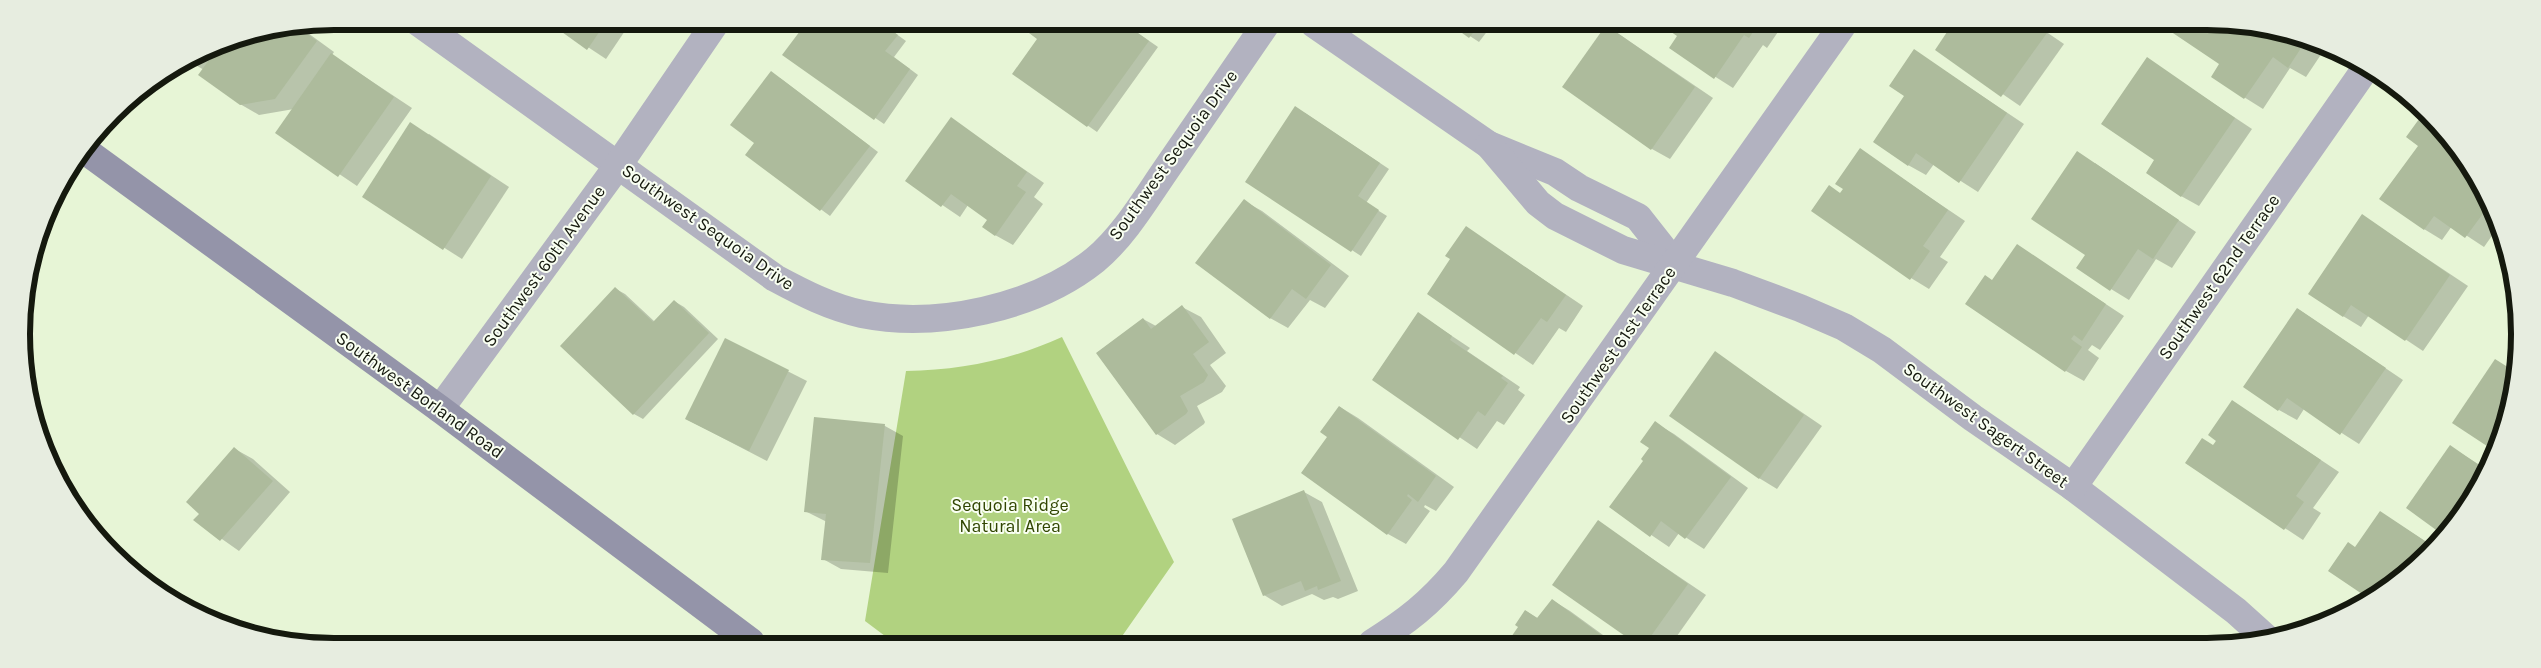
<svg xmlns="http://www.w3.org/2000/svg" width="2541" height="668" viewBox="0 0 2541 668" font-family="Karla,sans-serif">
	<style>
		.green { fill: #b1d280 }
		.shadow { fill: #0003 }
		.building { fill: #adbb9c }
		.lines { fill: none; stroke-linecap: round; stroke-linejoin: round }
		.minor { stroke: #b2b2c0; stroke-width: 28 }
		.secondary { stroke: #9494a9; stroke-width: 28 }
		.labels { text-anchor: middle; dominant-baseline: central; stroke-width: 4; stroke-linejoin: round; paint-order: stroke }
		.street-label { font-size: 18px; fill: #15190e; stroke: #f9fff2 }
		.park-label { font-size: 18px; fill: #304501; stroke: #f9fff2 }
		.rim { fill: none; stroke: #15190e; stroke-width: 6 }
	</style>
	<rect width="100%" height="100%" fill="#e7f5d6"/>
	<path class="green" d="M1062,337L1174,562L1118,642H893L865,621L906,371C962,370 1011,360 1062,337Z"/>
	<g class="shadow">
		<polygon points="550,22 631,22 606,59"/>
		<polygon points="807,23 881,23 906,41 894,57 918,75 884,124 784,55"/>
		<polygon points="1032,23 1125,24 1158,47 1097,132 1014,74 1039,39"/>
		<polygon points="1453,25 1492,25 1479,42"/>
		<polygon points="1663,25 1782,26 1767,48 1763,45 1733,88 1670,48 1679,36"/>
		<polygon points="1607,26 1713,98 1670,159 1652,149"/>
		<polygon points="1953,26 2039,27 2064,44 2020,106 1937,49"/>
		<polygon points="2167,27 2268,27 2324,50 2306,77 2290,68 2263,109 2212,77 2221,64"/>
		<polygon points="301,28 334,52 332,55 412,108 357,186 277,132 294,109 259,115 240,104 204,70 189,61 215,45"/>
		<polygon points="1915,51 2024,124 1978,192 1934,164 1926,175 1908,165 1906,96"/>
		<polygon points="2147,59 2252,129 2199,206 2181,196 2156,160"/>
		<polygon points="780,78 878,152 830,216 747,155 756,142"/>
		<polygon points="1305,113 1389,169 1366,203 1387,216 1361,256 1247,182"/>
		<polygon points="951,119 1044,183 1034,197 1043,204 1013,245 995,235 989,220 968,205 960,217 907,181"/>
		<polygon points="429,134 509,187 462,259 364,197"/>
		<polygon points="1860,150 1965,221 1940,257 1948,262 1929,289 1911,278 1841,194"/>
		<polygon points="2467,160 2496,230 2484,247 2452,226 2442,240 2424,229"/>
		<polygon points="2095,163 2196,232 2172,268 2156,259 2129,300 2111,289 2087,255"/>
		<polygon points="1244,201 1262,211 1349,276 1325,308 1310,300 1288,328 1270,318"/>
		<polygon points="2363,216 2468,286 2423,351 2369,315 2361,327 2343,316"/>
		<polygon points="1467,228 1583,306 1566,332 1559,328 1533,365 1428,294 1452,259"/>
		<polygon points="2017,246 2124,316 2100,350 2092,345 2088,350 2099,358 2084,381 2066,371 1993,281"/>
		<polygon points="616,289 625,294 655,322 674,301 684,307 718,339 643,419 634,414"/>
		<polygon points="1182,307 1201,317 1226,353 1210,365 1226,386 1222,392 1197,406 1205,422 1204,424 1175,445 1157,434 1097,353 1143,319 1156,326"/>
		<polygon points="2298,309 2403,380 2359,444 2304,409 2297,420 2279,410"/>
		<polygon points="1419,314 1470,348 1467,351 1520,387 1518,390 1525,395 1504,425 1497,421 1477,449 1373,379"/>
		<polygon points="726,340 807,381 767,461 686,419"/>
		<polygon points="1715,353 1822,426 1777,489 1759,478"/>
		<polygon points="2232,401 2339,472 2313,508 2321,513 2303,540 2186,463 2214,446"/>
		<polygon points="1340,407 1358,418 1454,487 1436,511 1425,505 1424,507 1430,511 1406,544 1388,534 1329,436"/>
		<polygon points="815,418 885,426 903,436 888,573 841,569 823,559 827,522 805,511"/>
		<polygon points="1655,423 1674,434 1748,488 1704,549 1679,533 1669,547 1610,507 1645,461 1651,448"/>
		<polygon points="2451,447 2486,469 2478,490 2444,534 2408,508"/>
		<polygon points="235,449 253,459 290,492 239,551 195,520 200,514"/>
		<polygon points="1304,492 1322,502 1358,591 1338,599 1333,597 1324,600 1312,594 1282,606 1264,595"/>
		<polygon points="2380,512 2434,547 2428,555 2370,597 2330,570 2356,548"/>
		<polygon points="1598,522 1706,595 1672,643 1637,643 1554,584"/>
		<polygon points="1552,600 1570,611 1614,643 1508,643 1520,627 1526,611 1539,619"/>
	</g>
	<g class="building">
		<polygon points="548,22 606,22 587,50"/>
		<polygon points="806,23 881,23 898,35 885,51 910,69 874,120 782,55"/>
		<polygon points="1030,23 1125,24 1149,41 1087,127 1012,74 1037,39 1025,30"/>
		<polygon points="1451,25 1479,25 1469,38"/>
		<polygon points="1606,25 1695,87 1651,150 1562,87"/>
		<polygon points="1661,25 1757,26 1749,38 1744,35 1714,79 1669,48 1677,36"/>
		<polygon points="1951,26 2037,26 2047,33 2001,97 1935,50"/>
		<polygon points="2164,27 2268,27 2305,42 2288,68 2273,57 2244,99 2211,77 2219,64"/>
		<polygon points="299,28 317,41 275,99 240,105 198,75 221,44"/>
		<polygon points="1914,49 2007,113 1959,183 1916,153 1908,166 1873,142 1904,96 1889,86"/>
		<polygon points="331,53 394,97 338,177 275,133"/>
		<polygon points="2147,57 2235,118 2181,197 2146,173 2154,160 2101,124"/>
		<polygon points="771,71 870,146 820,211 745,155 754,143 730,125"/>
		<polygon points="1295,106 1380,163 1358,196 1379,210 1351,252 1245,182"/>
		<polygon points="2422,115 2467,160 2487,208 2465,238 2434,216 2424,230 2379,199 2418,146 2406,137"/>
		<polygon points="951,117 1027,172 1017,186 1026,192 995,236 982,227 987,220 951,194 941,207 905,181"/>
		<polygon points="410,122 491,176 443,250 362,197"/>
		<polygon points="1860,148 1948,210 1923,246 1930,251 1910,280 1811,211 1829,185 1840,193 1843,189 1835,184"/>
		<polygon points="2077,151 2179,220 2153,259 2138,249 2110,291 2076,268 2085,255 2031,219"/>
		<polygon points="1244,199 1331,265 1306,299 1292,289 1270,319 1195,263"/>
		<polygon points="2362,214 2450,275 2405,341 2351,305 2343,317 2308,294"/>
		<polygon points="1466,226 1566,295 1547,322 1541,318 1514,355 1427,294 1450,259 1445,256"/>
		<polygon points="2017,244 2106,304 2082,341 2074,335 2071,339 2082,347 2065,372 1965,304 1985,275 1992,280"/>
		<polygon points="615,287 653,322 674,300 709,333 633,415 560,346"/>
		<polygon points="1182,305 1209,342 1193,354 1208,375 1204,382 1180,396 1188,411 1186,414 1156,435 1096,353 1143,318 1151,329"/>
		<polygon points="2297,308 2386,368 2340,435 2287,398 2278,411 2243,387"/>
		<polygon points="1418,312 1452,336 1450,340 1503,376 1501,378 1508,383 1485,416 1478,411 1458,440 1372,380"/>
		<polygon points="725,338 789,370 749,451 685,419"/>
		<polygon points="1715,351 1804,415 1759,479 1669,416"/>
		<polygon points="2495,359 2514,371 2514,395 2493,450 2452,423"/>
		<polygon points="2232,400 2321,460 2296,496 2304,502 2284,530 2185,463 2202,438 2213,445 2216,441 2208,435"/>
		<polygon points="1339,406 1436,476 1418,502 1408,494 1407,496 1412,500 1387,535 1301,473 1327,437 1320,432"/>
		<polygon points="814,417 885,424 870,563 821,560 826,514 804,512"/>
		<polygon points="1655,421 1731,477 1685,539 1661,521 1650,537 1609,507 1643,461 1641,459 1649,448 1640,442"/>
		<polygon points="2450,445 2486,470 2478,490 2443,535 2406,508"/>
		<polygon points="234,447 273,481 220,541 193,520 199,514 186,502"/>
		<polygon points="1304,490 1341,581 1318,590 1317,586 1305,591 1301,581 1263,596 1232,519"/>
		<polygon points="2380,511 2434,547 2428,555 2368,598 2328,571 2348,542 2355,547"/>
		<polygon points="1598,520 1688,584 1646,643 1635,643 1552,585"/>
		<polygon points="1552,599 1612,643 1507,643 1518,627 1515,625 1525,610 1537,618"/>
	</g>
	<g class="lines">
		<g class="minor">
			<path d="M418,22L775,278C803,293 830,307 862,314C937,329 1035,308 1095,260C1123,237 1145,200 1165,171C1199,122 1232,73 1266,24"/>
			<polyline points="1314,24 1489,145 1555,172 1579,188 1638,217 1675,264"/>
			<polyline points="1489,145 1538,203 1555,216 1623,250 1733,283 1800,308 1844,327 1882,350 1973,418 2073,487 2236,611 2266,638"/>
			<polyline points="440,409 619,164 716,22"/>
			<polyline points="2073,487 2366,68"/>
			<path d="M1372,643C1407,621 1429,604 1456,572L1842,26"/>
		</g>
		<polyline class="secondary" points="87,152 440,409 751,642"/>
	</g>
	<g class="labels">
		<g class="street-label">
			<text transform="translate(1173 155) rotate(-54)">Southwest Sequoia Drive</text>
			<text transform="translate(708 227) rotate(35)">Southwest Sequoia Drive</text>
			<text transform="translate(544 266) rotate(-54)">Southwest 60th Avenue</text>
			<text transform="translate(2219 277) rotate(-55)">Southwest 62nd Terrace</text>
			<text transform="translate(1618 345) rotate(-55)">Southwest 61st Terrace</text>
			<text transform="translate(420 395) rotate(36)">Southwest Borland Road</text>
			<text transform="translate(1986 425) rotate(36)">Southwest Sagert Street</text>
		</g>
		<g class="park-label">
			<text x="1010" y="505">Sequoia Ridge<tspan x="1010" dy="21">Natural Area</tspan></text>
		</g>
	</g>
	<path d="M0 0H2541V668H0ZM334 30H2207A304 304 0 0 1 2511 334V334A304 304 0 0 1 2207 638H334A304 304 0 0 1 30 334V334A304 304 0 0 1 334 30Z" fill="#e7ede0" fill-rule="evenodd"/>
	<path class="rim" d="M334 30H2207A304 304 0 0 1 2511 334V334A304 304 0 0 1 2207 638H334A304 304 0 0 1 30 334V334A304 304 0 0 1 334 30Z"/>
</svg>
